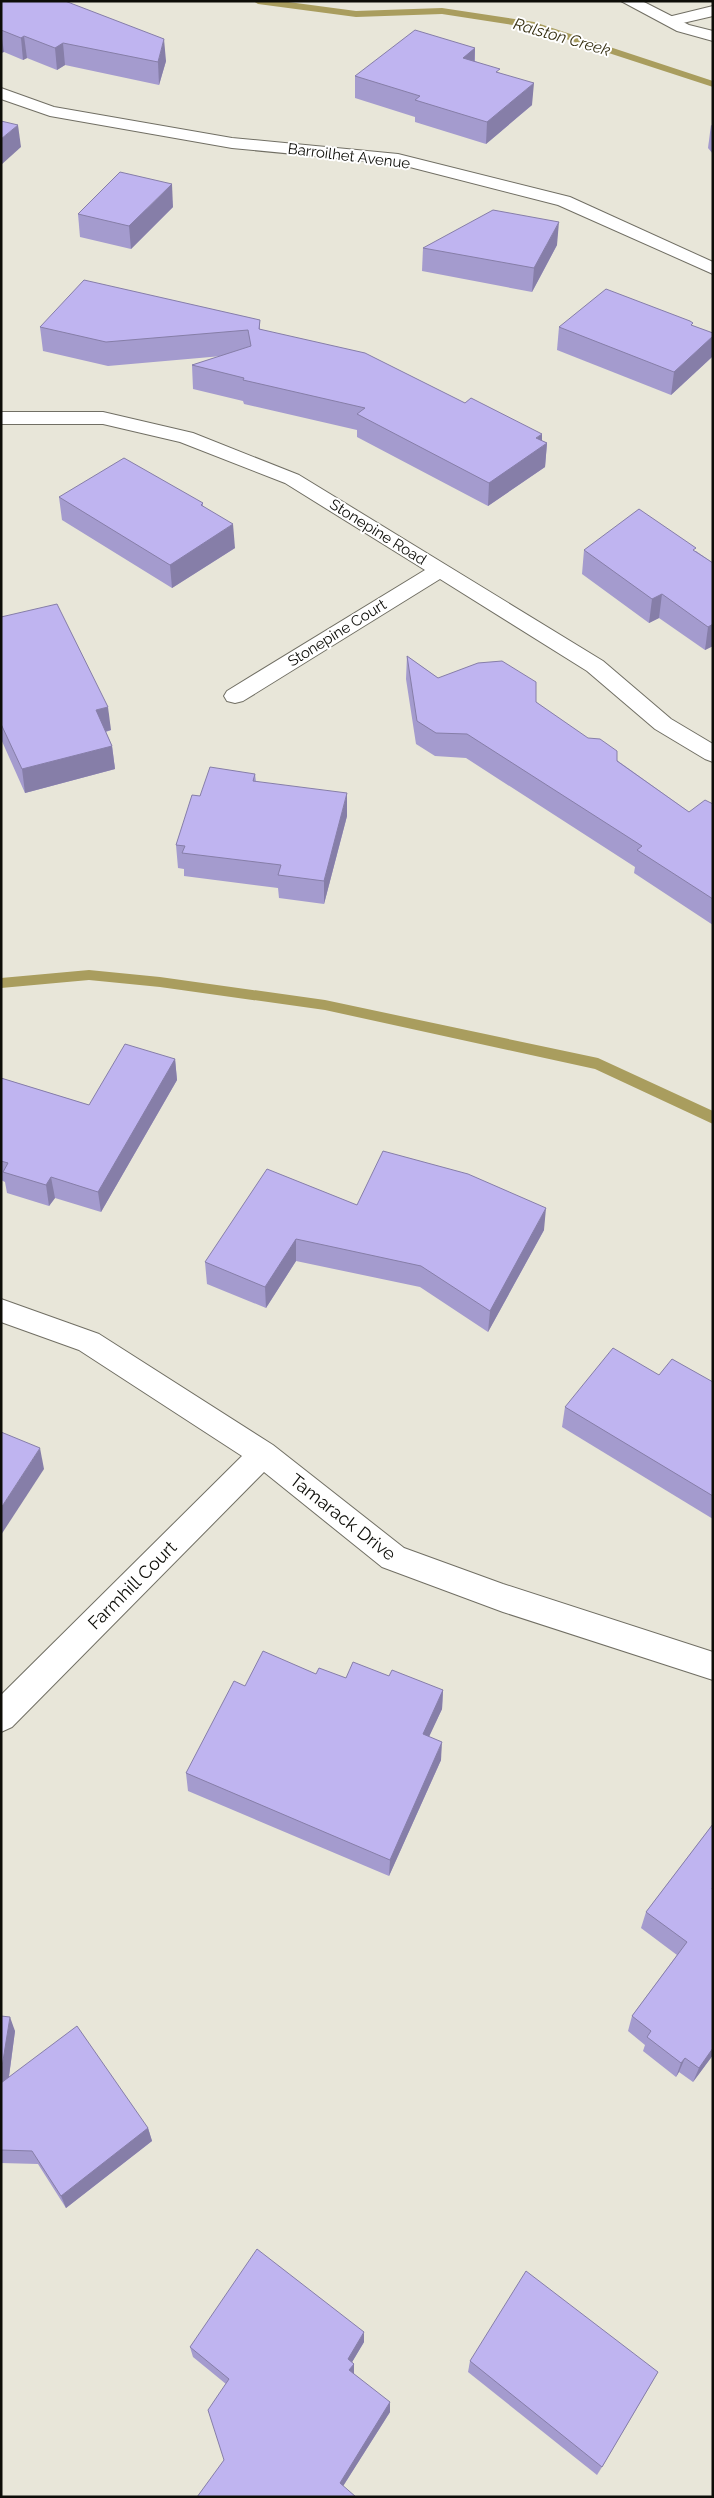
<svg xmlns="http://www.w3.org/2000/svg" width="714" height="2498" viewBox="0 0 714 2498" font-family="Raleway,sans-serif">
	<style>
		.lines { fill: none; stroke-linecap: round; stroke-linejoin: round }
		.stream { fill: #a99d5e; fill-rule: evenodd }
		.service-casing { stroke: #716f64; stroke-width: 2 }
		.minor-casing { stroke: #716f64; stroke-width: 2 }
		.tertiary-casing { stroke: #716f64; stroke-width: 2 }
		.service { fill: #fff; fill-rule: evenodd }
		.minor { fill: #fff; fill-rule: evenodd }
		.tertiary { fill: #fff; fill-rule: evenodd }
		.wall { fill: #a49bce }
		.shaded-wall { fill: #867ea8 }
		.building { fill: #bfb4f0; stroke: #867ea8 }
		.labels { text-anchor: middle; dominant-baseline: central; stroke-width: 4; stroke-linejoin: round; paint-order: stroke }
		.far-street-label { font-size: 15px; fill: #0d0d08; stroke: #fff }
		.far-water-label { font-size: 16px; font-style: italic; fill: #373114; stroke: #fff }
		.street-label { font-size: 18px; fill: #0d0d08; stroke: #fff }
	</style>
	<rect width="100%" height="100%" fill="#e8e6d9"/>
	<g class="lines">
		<g class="stream">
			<polygon points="253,1 281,1 356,11 442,8 534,22 713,81 713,87 532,28 442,14 356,17 258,4"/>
			<polygon points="89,970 160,977 325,1000 598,1058 713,1111 713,1124 595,1069 325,1010 160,987 89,980 1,988 1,978"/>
		</g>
		<g class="service-casing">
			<polygon id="service" points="713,6 713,16 670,26 662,21 664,18"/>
		</g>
		<g class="minor-casing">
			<g id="minor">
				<polygon points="1,88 54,107 232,138 398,154 570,197 713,262 713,274 558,205 398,164 232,148 50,116 1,99"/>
				<polygon points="1,412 103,412 193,433 299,475 603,661 671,719 713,744 713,762 705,759 655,729 587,671 440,579 243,701 235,703 227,701 224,696 227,691 425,570 285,483 180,442 103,424 1,424"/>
				<polygon points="1,1299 99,1334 273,1445 404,1548 503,1584 713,1652 713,1680 503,1612 382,1567 264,1472 12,1727 1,1732 1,1695 242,1456 79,1350 1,1322"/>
			</g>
		</g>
		<g class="tertiary-casing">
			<polygon id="tertiary" points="621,1 642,1 689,25 713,31 713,41 677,31"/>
		</g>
		<use href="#service" class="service"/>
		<use href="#minor" class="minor"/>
		<use href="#tertiary" class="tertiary"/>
	</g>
	<g class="wall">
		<polygon points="1,1 166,61 159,85 65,65 57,70 27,58 23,60 4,52 1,53"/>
		<polygon points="475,48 475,61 500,73 532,105 486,144 415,122 415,117 355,98 355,76"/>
		<polygon points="711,125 713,126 713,154 708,148"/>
		<polygon points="173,207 131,249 80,237 78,214"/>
		<polygon points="557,245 532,292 422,271 423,248"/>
		<polygon points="260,320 260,329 465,403 547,443 545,467 488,506 357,437 357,430 244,404 243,401 193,389 192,365 222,356 108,366 43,351 40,327"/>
		<polygon points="693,326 713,333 712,357 671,395 557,350 559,327"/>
		<polygon points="59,497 203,503 203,507 235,548 172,588 62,520"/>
		<polygon points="584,550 696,551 713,563 713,646 705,650 659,618 649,623 582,574"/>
		<polygon points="1,617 111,730 106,732 112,746 115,769 25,793 1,739"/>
		<polygon points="407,656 438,678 536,702 689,812 713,804 713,925 634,873 635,867 466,758 435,756 416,744 406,679"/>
		<polygon points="255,774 256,782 347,816 324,904 279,898 278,888 184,876 184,869 178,868 176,845 200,796"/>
		<polygon points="175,1059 177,1080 101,1212 55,1198 49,1206 7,1193 5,1182 1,1180 1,1078 89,1105"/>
		<polygon points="357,1205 544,1230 488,1332 420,1287 296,1261 266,1308 207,1284 205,1262"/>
		<polygon points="659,1375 713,1382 713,1519 562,1427 565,1407"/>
		<polygon points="316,1674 346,1678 389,1676 443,1690 442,1709 429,1736 441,1760 389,1876 188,1791 186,1773 245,1686"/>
		<polygon points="713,1824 713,2055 693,2082 679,2072 676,2077 643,2051 645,2045 628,2031 632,2016 677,1955 641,1928 646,1912"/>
		<polygon points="1,2016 15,2031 9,2077 148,2128 152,2141 66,2208 38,2164 1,2163"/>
		<polygon points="364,2342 352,2362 354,2364 354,2374 390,2412 343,2486 224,2460 226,2384 193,2357 190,2347"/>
		<polygon points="470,2361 652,2382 597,2475 468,2372"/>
	</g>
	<g class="shaded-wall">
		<polygon points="1,32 4,52 1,53"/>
		<polygon points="24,36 27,58 23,60 21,38"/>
		<polygon points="164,39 166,61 159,85 158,62"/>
		<polygon points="63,43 65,65 57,70 55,48"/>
		<polygon points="475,48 474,70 463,58"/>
		<polygon points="534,83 532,105 486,144 487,122"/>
		<polygon points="18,125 21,147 1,165 1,139"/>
		<polygon points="172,184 173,207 131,249 129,226"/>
		<polygon points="559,222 557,245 532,292 534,268"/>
		<polygon points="713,336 712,357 671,395 674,372"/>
		<polygon points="542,434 542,447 547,443 545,467 488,506 489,483 536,438"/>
		<polygon points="233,524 235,548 172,588 170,565"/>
		<polygon points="662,594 659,618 649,623 652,599"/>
		<polygon points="713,624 713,646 705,650 708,627"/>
		<polygon points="108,707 111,730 99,733 96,710"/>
		<polygon points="112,746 115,769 25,793 22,769"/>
		<polygon points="347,793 347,816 324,904 324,881"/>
		<polygon points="175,1059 177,1080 101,1212 98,1192"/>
		<polygon points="51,1177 55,1198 49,1206 46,1185"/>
		<polygon points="546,1208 544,1230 488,1332 490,1311"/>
		<polygon points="296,1239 296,1261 266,1308 265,1287"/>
		<polygon points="40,1448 44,1469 1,1535 1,1508"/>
		<polygon points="443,1690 442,1709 422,1752 423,1734"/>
		<polygon points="442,1742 441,1760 389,1876 390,1860"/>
		<polygon points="10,2017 15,2031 6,2098 1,2088 1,2073"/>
		<polygon points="713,2048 713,2055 693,2082 699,2068"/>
		<polygon points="685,2058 679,2072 676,2077 681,2063"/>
		<polygon points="148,2128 152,2141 66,2208 61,2196"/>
		<polygon points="364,2332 364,2342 348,2369 348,2359"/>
		<polygon points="354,2364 354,2374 349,2370"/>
		<polygon points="658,2372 652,2382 597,2475 602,2467"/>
		<polygon points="390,2402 390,2412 340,2491 340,2483"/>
	</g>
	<g class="building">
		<polygon points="1,1 65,1 164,39 158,62 63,43 55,48 24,36 21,38 1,30"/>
		<polygon points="415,30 475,48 463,58 500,69 496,72 534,83 487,122 415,100 420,96 355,76"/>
		<polygon points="1,121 18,125 1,139"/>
		<polygon points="120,172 172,184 129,226 78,214"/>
		<polygon points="493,210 559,222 534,268 423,248"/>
		<polygon points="84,280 260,320 259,329 365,353 465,403 471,398 542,434 536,438 547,443 489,483 357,414 365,408 243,380 244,378 192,365 251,346 248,330 106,342 40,327"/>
		<polygon points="606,289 690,321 693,323 691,325 713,333 713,336 674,372 559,327"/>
		<polygon points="124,458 203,503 201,505 233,524 170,565 59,497"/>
		<polygon points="639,509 696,548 693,550 713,563 713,624 708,627 662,594 652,599 584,550"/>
		<polygon points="57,604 108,707 96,710 112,746 22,769 1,724 1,617"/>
		<polygon points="407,656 438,678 478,663 502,661 536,682 536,702 588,738 600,739 617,751 617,761 689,812 705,800 713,804 713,899 637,850 642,846 467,734 436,733 417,721"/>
		<polygon points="210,767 255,774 253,781 347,793 324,881 278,875 281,865 182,853 185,846 176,845 192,795 200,796"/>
		<polygon points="125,1044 175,1059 98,1192 51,1177 46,1185 3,1172 8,1163 1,1161 1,1078 89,1105"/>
		<polygon points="383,1151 468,1174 546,1208 490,1311 421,1266 296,1239 265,1287 205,1262 267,1169 357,1205"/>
		<polygon points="613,1348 659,1375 672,1359 713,1382 713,1496 565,1407"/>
		<polygon points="1,1432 40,1448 1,1508"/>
		<polygon points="263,1651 316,1674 319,1668 346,1678 353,1662 389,1676 392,1670 443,1690 423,1734 442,1742 390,1860 186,1773 234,1681 245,1686"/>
		<polygon points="713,1824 713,1886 712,1889 713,1890 713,2048 699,2068 685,2058 681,2063 647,2037 651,2031 632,2016 687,1942 646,1912"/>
		<polygon points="1,2016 10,2017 1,2073"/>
		<polygon points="77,2026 148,2128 61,2196 32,2151 1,2150 1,2083"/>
		<polygon points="257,2249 364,2332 348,2359 354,2364 349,2370 390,2402 340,2483 356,2497 197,2497 224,2460 208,2410 229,2379 190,2347"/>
		<polygon points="526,2271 658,2372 602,2467 470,2361"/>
	</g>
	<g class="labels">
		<g class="far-street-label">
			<text transform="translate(349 156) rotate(7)">Barroilhet Avenue</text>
			<text transform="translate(378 532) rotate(32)">Stonepine Road</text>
			<text transform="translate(337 633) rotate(-32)">Stonepine Court</text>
		</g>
		<g class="far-water-label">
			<text transform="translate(562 37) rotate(16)">Ralston Creek</text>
		</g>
		<g class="street-label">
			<text transform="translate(343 1517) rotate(38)">Tamarack Drive</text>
			<text transform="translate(132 1585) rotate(-45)">Farmhill Court</text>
		</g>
	</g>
	<rect width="714" height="2498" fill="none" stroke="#0d0d08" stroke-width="5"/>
</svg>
